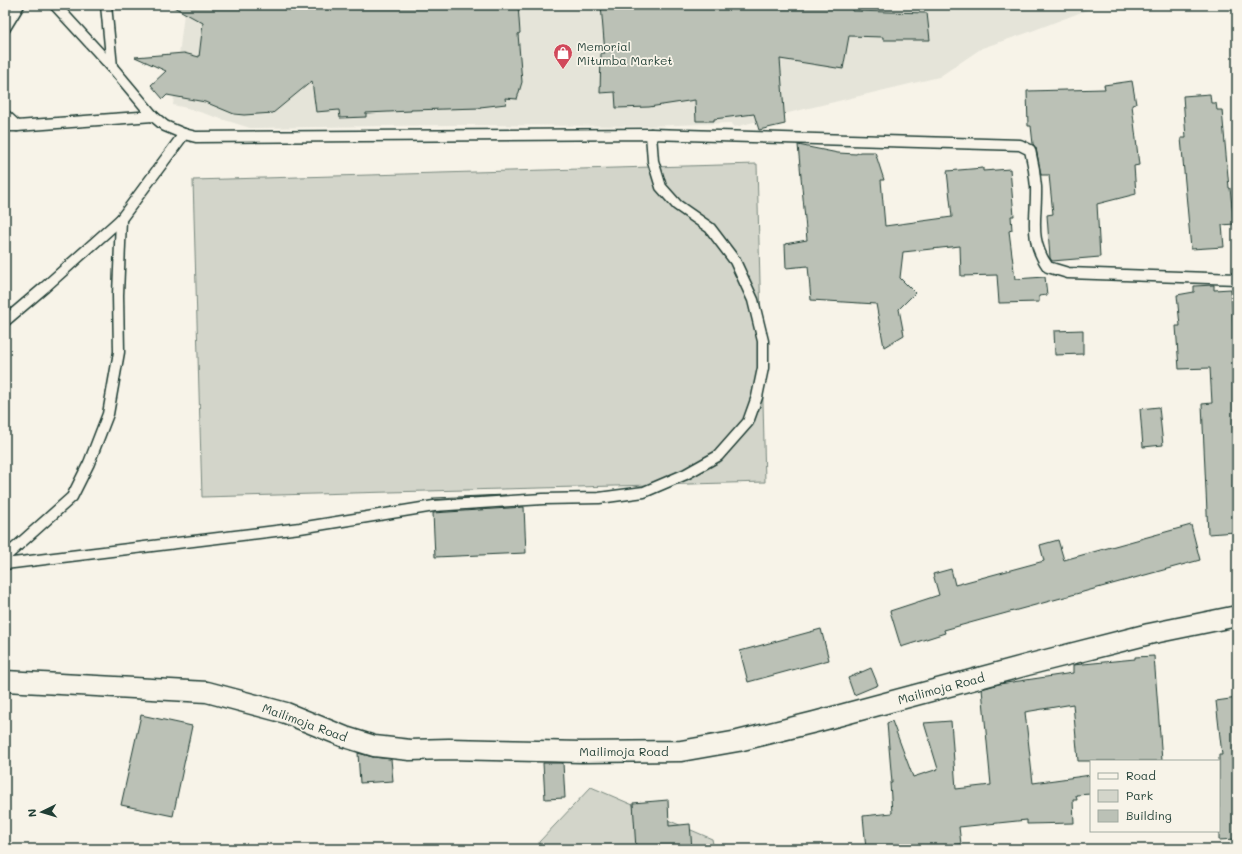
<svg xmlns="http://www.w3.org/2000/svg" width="1242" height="854" viewBox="0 0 1242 854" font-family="Mali,sans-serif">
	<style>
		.built { fill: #e5e4d9 }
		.green { fill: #d3d5ca; stroke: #79897f }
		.building { fill: #bbc1b6; stroke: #1f3d34 }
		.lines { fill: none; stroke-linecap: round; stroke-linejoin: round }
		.service-casing { stroke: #1f3d34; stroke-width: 13 }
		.minor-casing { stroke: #1f3d34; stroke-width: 23 }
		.service { stroke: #f7f3e8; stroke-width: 10 }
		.minor { stroke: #f7f3e8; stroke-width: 20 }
		.labels { text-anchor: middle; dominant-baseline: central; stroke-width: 3.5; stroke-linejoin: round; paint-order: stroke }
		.poi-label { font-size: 12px; fill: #1f3d34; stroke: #f7f3e8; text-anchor: start }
		.street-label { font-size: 12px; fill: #1f3d34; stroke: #f7f3e8 }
	</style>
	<rect width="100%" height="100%" fill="#f7f3e8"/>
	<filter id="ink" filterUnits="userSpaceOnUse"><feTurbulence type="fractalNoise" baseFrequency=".025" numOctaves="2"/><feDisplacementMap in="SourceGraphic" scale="8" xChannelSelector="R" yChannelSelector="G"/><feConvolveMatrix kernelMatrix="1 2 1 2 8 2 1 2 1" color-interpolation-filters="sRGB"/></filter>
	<g filter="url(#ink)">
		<polygon class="built" points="185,5 1100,5 1024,34 982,48 939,77 788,113 735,127 731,123 648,126 451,125 250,128 187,108 173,105"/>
		<g class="green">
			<polygon points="757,164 765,482 202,497 193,180"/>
			<polygon points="591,787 712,839 714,849 540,849 539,842"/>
		</g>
		<g class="building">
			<polygon points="170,5 518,5 520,33 518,34 522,82 517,99 505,98 506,104 480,107 480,108 411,110 411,111 366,113 366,117 340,118 339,110 316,112 312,81 273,113 244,115 234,114 205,102 167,95 163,99 151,85 166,71 135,57 184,53 199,57 203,23"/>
			<polygon points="601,5 852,5 852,11 927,13 930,40 883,40 883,37 849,36 843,69 780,59 785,124 759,130 754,114 714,119 714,121 696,121 695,100 649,107 616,108 615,92 600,93 601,53 605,53"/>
			<polygon points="1132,81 1136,104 1132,105 1139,165 1134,166 1136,194 1097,204 1100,257 1052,261 1050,258 1047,215 1053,214 1049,175 1041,175 1036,148 1033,144 1031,126 1028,126 1027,91 1105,89 1104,85"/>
			<polygon points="1210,94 1211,103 1216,103 1217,110 1222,110 1229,188 1230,188 1234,224 1222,225 1224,247 1191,249 1181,138 1186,138 1183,96"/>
			<polygon points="798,145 838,153 856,154 860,152 875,152 884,180 881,180 885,226 952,217 947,171 983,168 983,171 1010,169 1014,216 1011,216 1012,230 1009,231 1015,279 1045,277 1047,295 1039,296 1039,302 999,303 997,275 961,276 960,246 903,252 900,278 915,293 899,309 904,335 884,347 876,304 811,300 808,266 786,268 785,244 807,240"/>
			<polygon points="1214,285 1214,290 1231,289 1234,335 1237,335 1237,374 1235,374 1237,409 1237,486 1233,486 1236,532 1208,534 1202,404 1212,403 1210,368 1179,369 1176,326 1180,326 1177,295 1194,292 1194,286"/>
			<polygon points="1083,330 1083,354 1055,355 1054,331"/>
			<polygon points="1159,407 1163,445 1143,447 1140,409"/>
			<polygon points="506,495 434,500 433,500 433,498"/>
			<polygon points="524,507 526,553 435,557 433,513"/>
			<polygon points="1191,525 1200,560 944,630 945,633 901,647 890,611 939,595 933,574 951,569 955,585 1044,561 1040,545 1058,540 1064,560"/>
			<polygon points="821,629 829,660 748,682 740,651"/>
			<polygon points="1154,656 1162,761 1078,761 1073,704 1025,712 1033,783 1091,775 1091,794 1076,795 1077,800 1073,800 1074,823 1027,824 1027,820 959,827 961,844 902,849 866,849 863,816 892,813 890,783 892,783 887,723 892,721 913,777 938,769 924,723 951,721 956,789 991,785 982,689 999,684 1073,673 1073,665 1135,659 1135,657"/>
			<polygon points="871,668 878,685 854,695 848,678"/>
			<polygon points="1237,698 1237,839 1219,840 1219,755 1222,755 1216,701"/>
			<polygon points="141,715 192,726 173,816 121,805"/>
			<polygon points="358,753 373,757 391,759 393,781 360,783"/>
			<polygon points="543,763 563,763 565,798 545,799"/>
			<polygon points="668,800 669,826 690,824 692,849 636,849 633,803"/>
		</g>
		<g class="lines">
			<g class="service-casing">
				<g id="service">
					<path d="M55,5L112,67L153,116L165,126L184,134L196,137L651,134L1020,145L1030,150C1033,162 1035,174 1036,187C1037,218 1028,239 1048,267L1068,273L1237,279"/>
					<polyline points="106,5 112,67"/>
					<polyline points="5,28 19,5"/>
					<polyline points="5,115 17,126"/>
					<polyline points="5,126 17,126 153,116"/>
					<polyline points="5,321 45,287 121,219 184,134"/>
					<polyline points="5,557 72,497 89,463 108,414 119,352 118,295 121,219"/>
					<polyline points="5,564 300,528 434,506 543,499 599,498 644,492 686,474 718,456 748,422 757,397 763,368 763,341 753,300 735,261 710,228 677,205 661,187 653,161 651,134"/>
				</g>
			</g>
			<g class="minor-casing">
				<polyline id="minor" points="5,681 207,692 286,713 345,737 374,746 410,750 449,749 582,752 681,751 738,741 815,722 1027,665 1149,634 1237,616"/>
			</g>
			<use href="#service" class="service"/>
			<use href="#minor" class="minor"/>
		</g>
	</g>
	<defs>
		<g id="shop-pin" transform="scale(1)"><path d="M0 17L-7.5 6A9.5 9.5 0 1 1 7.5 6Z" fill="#d1495b" stroke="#f7f3e8"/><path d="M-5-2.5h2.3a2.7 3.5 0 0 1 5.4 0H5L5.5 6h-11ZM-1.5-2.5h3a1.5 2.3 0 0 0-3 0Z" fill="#fff"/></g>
	</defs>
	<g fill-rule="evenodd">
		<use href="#shop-pin" x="563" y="53"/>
	</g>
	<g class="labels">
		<g class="poi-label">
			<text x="577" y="46">Memorial<tspan x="577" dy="14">Mitumba Market</tspan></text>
		</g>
		<g class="street-label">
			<text transform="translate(941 688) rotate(-15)">Mailimoja Road</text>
			<text transform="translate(305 722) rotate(20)">Mailimoja Road</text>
			<text x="624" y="751">Mailimoja Road</text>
		</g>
	</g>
	<rect width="1242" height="854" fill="none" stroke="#f7f3e8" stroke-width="20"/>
	<rect x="10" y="10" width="1222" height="834" fill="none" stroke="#1f3d34" stroke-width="1.5" filter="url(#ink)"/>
	<rect x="1090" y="760" width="130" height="72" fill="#f7f3e8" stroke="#a1aaa0"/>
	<rect x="1098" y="773" width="20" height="6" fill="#f7f3e8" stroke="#a1aaa0"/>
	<text x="1126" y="780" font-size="12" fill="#1f3d34">Road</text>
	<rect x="1098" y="790" width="20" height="12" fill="#d3d5ca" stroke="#a1aaa0"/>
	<text x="1126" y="800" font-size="12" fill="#1f3d34">Park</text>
	<rect x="1098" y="810" width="20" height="12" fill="#bbc1b6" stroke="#a1aaa0"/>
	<text x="1126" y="820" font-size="12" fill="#1f3d34">Building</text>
	<g transform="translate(42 812) rotate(265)" stroke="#f7f3e8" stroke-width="3" paint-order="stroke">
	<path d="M0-3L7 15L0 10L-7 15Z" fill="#1f3d34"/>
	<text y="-6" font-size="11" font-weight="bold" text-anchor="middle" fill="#1f3d34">N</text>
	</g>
</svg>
